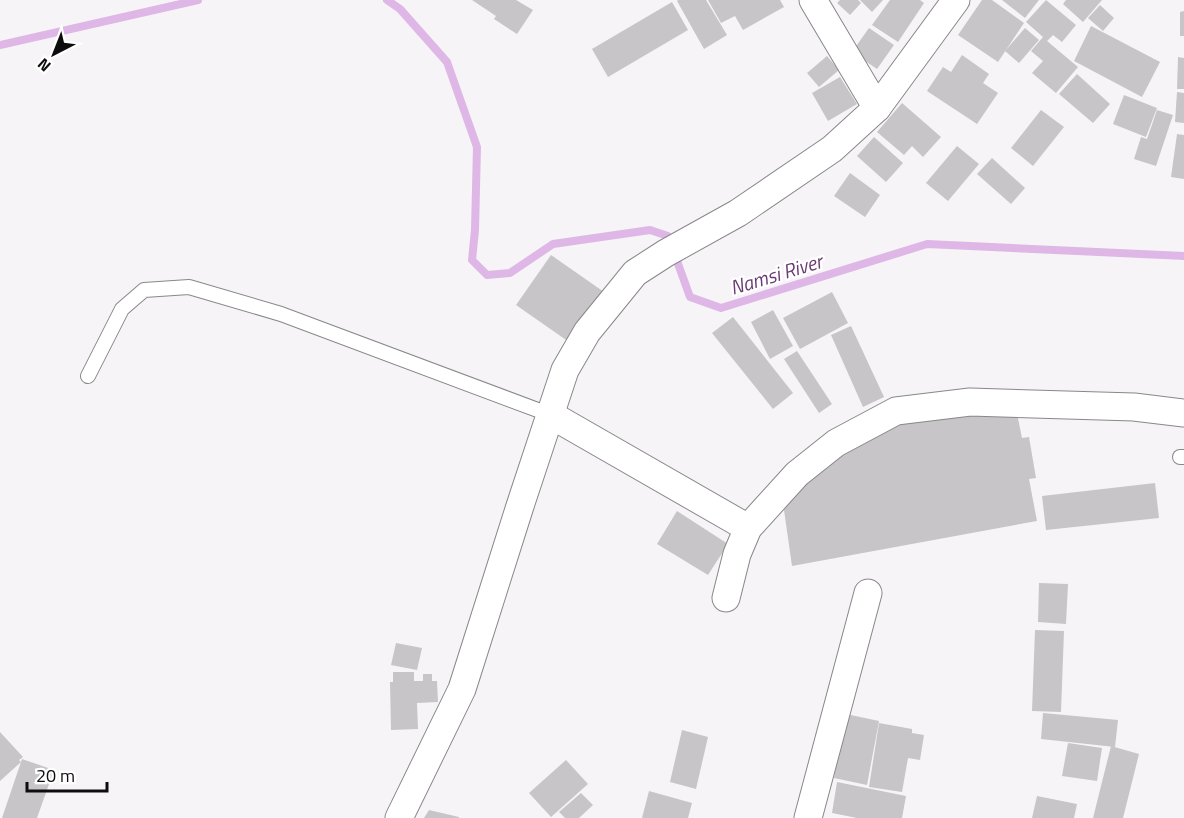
<svg xmlns="http://www.w3.org/2000/svg" width="1184" height="818" viewBox="0 0 1184 818" font-family="'Titillium Web',sans-serif">
	<style>
		.lines { fill: none; stroke-linecap: round; stroke-linejoin: round }
		.stream { stroke: #deb7e7; stroke-width: 8 }
		.building { fill: #c7c5c8 }
		.service-casing { stroke: #89878a; stroke-width: 16 }
		.minor-casing { stroke: #89878a; stroke-width: 29 }
		.service { stroke: #fff; stroke-width: 14 }
		.minor { stroke: #fff; stroke-width: 27 }
		.labels { text-anchor: middle; dominant-baseline: central; stroke-width: 4.5; stroke-linejoin: round; paint-order: stroke }
		.water-label { font-size: 20px; font-style: italic; fill: #6a3a75; stroke: #fff }
	</style>
	<rect width="100%" height="100%" fill="#f6f4f7"/>
	<g class="lines">
		<g class="stream">
			<polyline points="387,0 400,9 447,62 477,147 475,230 472,260 487,275 510,273 553,244 650,230 668,236 690,297 721,308 927,244 1184,256"/>
			<polyline points="0,45 198,0"/>
		</g>
	</g>
	<g class="building">
		<polygon points="472,0 516,0 533,10 517,34 494,19 496,16"/>
		<polygon points="678,0 706,0 727,35 704,49 677,1"/>
		<polygon points="708,0 780,0 784,7 743,30 735,16 721,23"/>
		<polygon points="840,0 858,0 861,3 850,15 837,3"/>
		<polygon points="860,0 883,0 872,12"/>
		<polygon points="890,0 920,0 924,3 898,42 872,25"/>
		<polygon points="982,0 992,0 1024,23 998,62 958,35"/>
		<polygon points="1002,0 1039,0 1025,18"/>
		<polygon points="1046,0 1076,25 1062,42 1053,35 1047,41 1078,67 1056,93 1032,73 1043,61 1031,51 1043,37 1026,22"/>
		<polygon points="1066,0 1102,0 1083,22 1063,4"/>
		<polygon points="672,2 688,30 608,77 592,49"/>
		<polygon points="1100,5 1114,18 1103,31 1088,18"/>
		<polygon points="1184,11 1184,36 1180,36 1180,12"/>
		<polygon points="1091,26 1160,62 1142,97 1074,61"/>
		<polygon points="869,28 894,45 877,69 852,52"/>
		<polygon points="1025,28 1039,40 1019,63 1005,51"/>
		<polygon points="962,55 989,74 983,83 998,93 977,124 927,91 943,67 951,72"/>
		<polygon points="827,56 839,70 819,87 807,73"/>
		<polygon points="1178,57 1184,58 1184,89 1177,89"/>
		<polygon points="1077,74 1110,104 1093,123 1059,94"/>
		<polygon points="840,77 857,104 828,121 812,93"/>
		<polygon points="1177,92 1184,93 1184,123 1175,122"/>
		<polygon points="1124,95 1157,108 1146,137 1113,124"/>
		<polygon points="902,103 941,137 923,157 912,146 904,155 877,132"/>
		<polygon points="1041,110 1064,127 1033,166 1011,148"/>
		<polygon points="1157,110 1173,115 1156,166 1134,159 1141,137 1147,139"/>
		<polygon points="1177,134 1184,135 1184,179 1171,177"/>
		<polygon points="874,137 903,163 886,182 857,156"/>
		<polygon points="957,146 979,164 948,201 926,183"/>
		<polygon points="992,158 1025,188 1011,204 977,174"/>
		<polygon points="850,173 880,195 865,217 834,196"/>
		<polygon points="551,255 604,292 569,342 516,305"/>
		<polygon points="832,292 848,323 800,349 783,318"/>
		<polygon points="773,310 793,346 770,359 751,322"/>
		<polygon points="733,317 793,393 773,409 712,333"/>
		<polygon points="851,326 884,397 863,407 831,335"/>
		<polygon points="797,351 832,404 819,413 784,359"/>
		<polygon points="1014,399 1022,438 1029,437 1036,478 1029,479 1037,521 792,566 782,496 817,461 907,418"/>
		<polygon points="1155,483 1159,518 1046,530 1042,496"/>
		<polygon points="677,511 728,544 708,575 657,544"/>
		<polygon points="1039,583 1068,584 1066,624 1038,622"/>
		<polygon points="1035,630 1064,631 1061,712 1032,711"/>
		<polygon points="396,643 422,648 417,670 391,665"/>
		<polygon points="393,672 414,672 414,681 423,681 423,674 432,674 432,681 437,681 438,702 417,703 418,729 391,730 390,682 393,682"/>
		<polygon points="1043,713 1118,720 1115,747 1041,739"/>
		<polygon points="846,714 879,721 867,785 834,778"/>
		<polygon points="879,723 912,729 912,733 924,735 920,760 908,758 902,792 869,787"/>
		<polygon points="682,730 708,737 696,789 670,782"/>
		<polygon points="0,732 23,757 19,760 21,762 0,781"/>
		<polygon points="1068,743 1102,748 1097,781 1062,776"/>
		<polygon points="1111,746 1139,754 1123,818 1093,818"/>
		<polygon points="22,759 54,770 37,818 2,818"/>
		<polygon points="566,760 588,784 551,817 529,793"/>
		<polygon points="837,782 906,796 902,818 857,818 832,813"/>
		<polygon points="649,791 692,803 688,818 642,818"/>
		<polygon points="581,793 593,805 579,818 565,818 559,812"/>
		<polygon points="1037,796 1077,804 1074,818 1032,818"/>
		<polygon points="429,810 459,817 459,818 424,818"/>
	</g>
	<g class="lines">
		<g class="service-casing">
			<g id="service">
				<polyline points="88,376 122,309 144,290 189,287 281,314 551,415"/>
				<polyline points="1180,457 1184,457"/>
			</g>
		</g>
		<g class="minor-casing">
			<g id="minor">
				<polyline points="813,0 877,108"/>
				<polyline points="551,415 748,528"/>
				<polyline points="726,598 737,554 748,528 797,474 836,443 896,411 970,402 1134,407 1184,413"/>
				<polyline points="399,818 462,689 520,506 565,370 587,332 635,273 666,253 738,213 832,149 877,108 956,0"/>
				<polyline points="808,818 868,593"/>
			</g>
		</g>
		<use href="#service" class="service"/>
		<use href="#minor" class="minor"/>
	</g>
	<g class="labels">
		<g class="water-label">
			<text transform="translate(776 274) rotate(-17)">Namsi River</text>
		</g>
	</g>
	<g transform="translate(54 54) rotate(222)" stroke="#ffffff" stroke-width="4.5" paint-order="stroke">
	<path d="M0-4.5L10 22L0 15L-10 22Z" fill="#0e0d0e"/>
	<text y="-9" font-size="16" font-weight="bold" text-anchor="middle" fill="#0e0d0e">N</text>
	</g>
	<path d="M27 782v9h80v-9" fill="none" stroke="#0e0d0e" stroke-width="3"/>
	<text x="36" y="782" font-size="18" fill="#0e0d0e" stroke="#ffffff" stroke-width="4.5" paint-order="stroke">20 m</text>
</svg>
